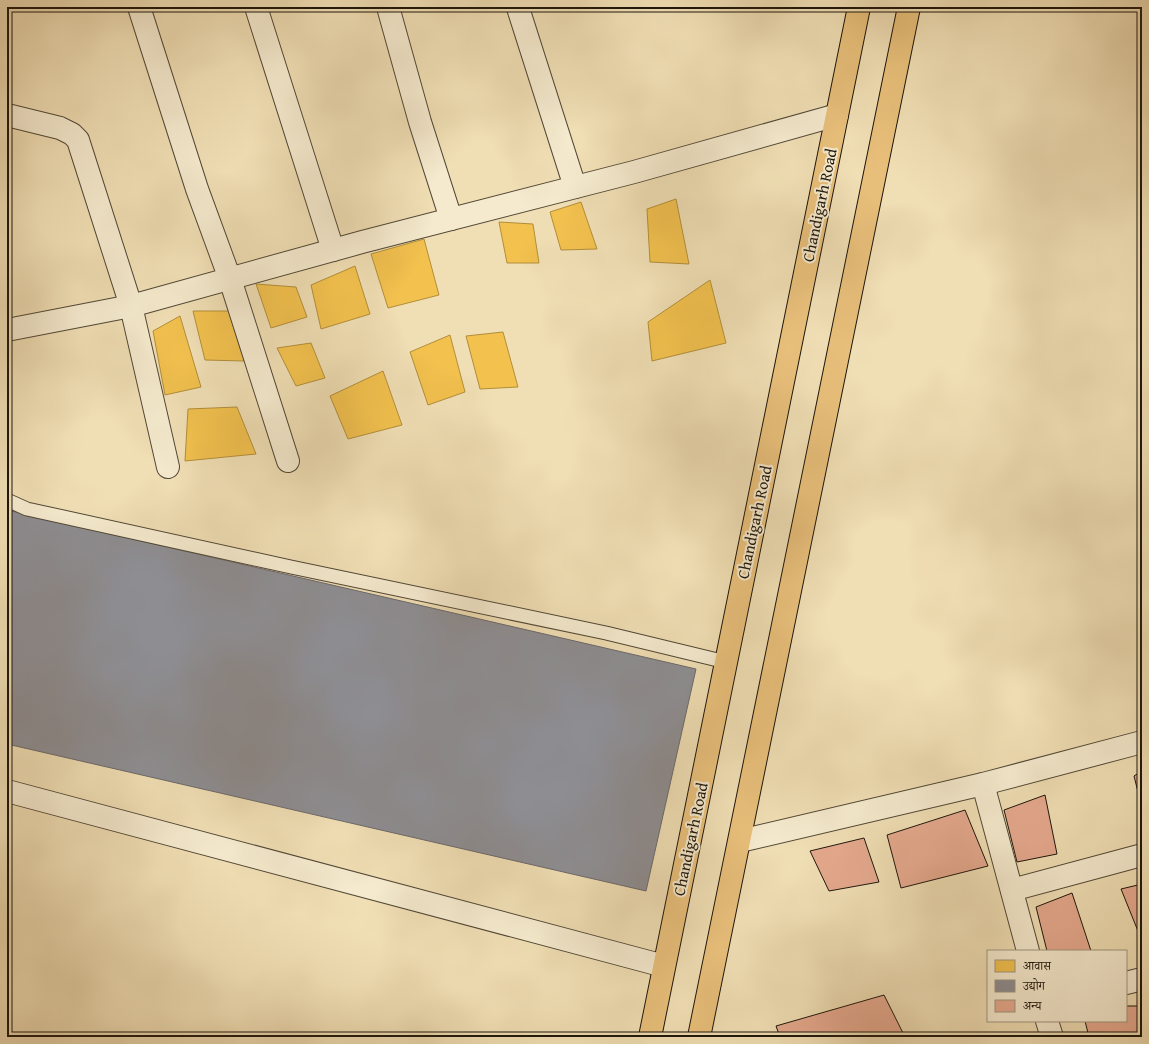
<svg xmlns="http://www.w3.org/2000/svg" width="1149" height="1044" viewBox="0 0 1149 1044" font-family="'Gentium Book Plus','Noto Serif Devanagari',serif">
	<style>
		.homes { fill: #f2c14e; stroke: #b28e3a }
		.industry { fill: #8d8d92; stroke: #6b696a }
		.building { fill: #e5a98e; stroke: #1d160c }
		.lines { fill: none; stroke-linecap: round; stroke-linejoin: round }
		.lane-casing { stroke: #524836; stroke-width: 15 }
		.street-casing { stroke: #524836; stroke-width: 24 }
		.primary-casing { stroke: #1d160c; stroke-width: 24 }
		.lane { stroke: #f5eace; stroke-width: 13 }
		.street { stroke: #f5eace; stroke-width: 22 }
		.primary { stroke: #e8bf7a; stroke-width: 22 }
		.labels { text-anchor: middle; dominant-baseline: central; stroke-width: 4; stroke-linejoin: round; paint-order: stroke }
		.street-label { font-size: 16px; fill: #1d160c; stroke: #f5eace }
	</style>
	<rect width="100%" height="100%" fill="#f0deb4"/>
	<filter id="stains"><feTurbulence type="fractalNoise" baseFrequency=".005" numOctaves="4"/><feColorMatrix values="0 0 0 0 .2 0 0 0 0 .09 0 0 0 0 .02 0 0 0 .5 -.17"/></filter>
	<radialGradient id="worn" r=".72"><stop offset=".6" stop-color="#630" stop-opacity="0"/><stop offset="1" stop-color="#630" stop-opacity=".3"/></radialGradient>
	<g class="homes">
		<polygon points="676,199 689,264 650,262 647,209"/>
		<polygon points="581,202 597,249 561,250 550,212"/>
		<polygon points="499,222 533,224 539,263 507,263"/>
		<polygon points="424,239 439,295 388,308 371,254"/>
		<polygon points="355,266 370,314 321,329 311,285"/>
		<polygon points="710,280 726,343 652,361 648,322"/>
		<polygon points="256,284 296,287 307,317 271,328"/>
		<polygon points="193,311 229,311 244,361 205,360"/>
		<polygon points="180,316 201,387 165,395 153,331"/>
		<polygon points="503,332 518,387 480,389 466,336"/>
		<polygon points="450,335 465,392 428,405 410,352"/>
		<polygon points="311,343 325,378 296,386 277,348"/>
		<polygon points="383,371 402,425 348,439 330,396"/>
		<polygon points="237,407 256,454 185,461 188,409"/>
	</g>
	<g class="industry">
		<polygon points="7,510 696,669 646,891 7,744"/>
		<polygon points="470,1034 483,1037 469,1037"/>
	</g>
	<g class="building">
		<polygon points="1142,771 1142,808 1134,776"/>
		<polygon points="1045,795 1057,854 1017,862 1004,810"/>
		<polygon points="965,810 988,866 901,888 887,835"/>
		<polygon points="864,838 879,882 829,891 810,851"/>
		<polygon points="1142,884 1142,941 1121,889"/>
		<polygon points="1072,893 1091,951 1047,951 1036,907"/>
		<polygon points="884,995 904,1035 896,1037 780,1037 776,1026"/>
		<polygon points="1126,1006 1138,1006 1141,1037 1089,1037 1085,1021 1126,1021"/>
	</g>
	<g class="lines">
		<g class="lane-casing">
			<polyline id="lane" points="7,500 27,509 291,567 606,633 726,662"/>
		</g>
		<g class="street-casing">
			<g id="street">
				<polyline points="139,7 197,189 230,279 288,461"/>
				<polyline points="256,7 333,250"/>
				<polyline points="388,7 420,122 451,219"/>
				<polyline points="518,8 575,187"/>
				<polyline points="7,115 60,128 72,134 78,140 131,306 168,467"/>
				<polyline points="7,330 131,306 362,242 634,172 837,115"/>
				<polyline points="983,784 1028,951"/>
				<polyline points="7,791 664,966"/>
				<polyline points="740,841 983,784 1142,742"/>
				<polyline points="1012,890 1142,855"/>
				<polyline points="1126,983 1142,979"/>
				<polyline points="1047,1021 1052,1037"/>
			</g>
		</g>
		<g class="primary-casing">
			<g id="primary">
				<polyline points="650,1037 859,7"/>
				<polyline points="699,1037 909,7"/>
			</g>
		</g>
		<use href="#lane" class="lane"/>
		<use href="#street" class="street"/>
		<use href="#primary" class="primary"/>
	</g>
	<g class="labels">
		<g class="street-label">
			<text transform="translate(819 205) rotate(-78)">Chandigarh Road</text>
			<text transform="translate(754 522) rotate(-78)">Chandigarh Road</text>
			<text transform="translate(690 839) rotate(-78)">Chandigarh Road</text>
		</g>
	</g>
	<rect width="1149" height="1044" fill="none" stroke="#f0deb4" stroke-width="24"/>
	<rect x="8" y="8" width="1133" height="1028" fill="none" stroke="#1d160c" stroke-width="2"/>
	<rect x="12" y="12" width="1125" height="1020" fill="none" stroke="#1d160c"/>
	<rect x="987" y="950" width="140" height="72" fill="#f5eace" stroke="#9f9580"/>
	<rect x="995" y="960" width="20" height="12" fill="#f2c14e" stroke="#9f9580"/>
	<text x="1023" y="970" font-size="12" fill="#1d160c">आवास</text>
	<rect x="995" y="980" width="20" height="12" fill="#8d8d92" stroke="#9f9580"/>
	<text x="1023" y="990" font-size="12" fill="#1d160c">उद्योग</text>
	<rect x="995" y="1000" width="20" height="12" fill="#e5a98e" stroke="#9f9580"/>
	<text x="1023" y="1010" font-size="12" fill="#1d160c">अन्य</text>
	<rect width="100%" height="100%" filter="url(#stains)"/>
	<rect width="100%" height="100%" fill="url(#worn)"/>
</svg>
